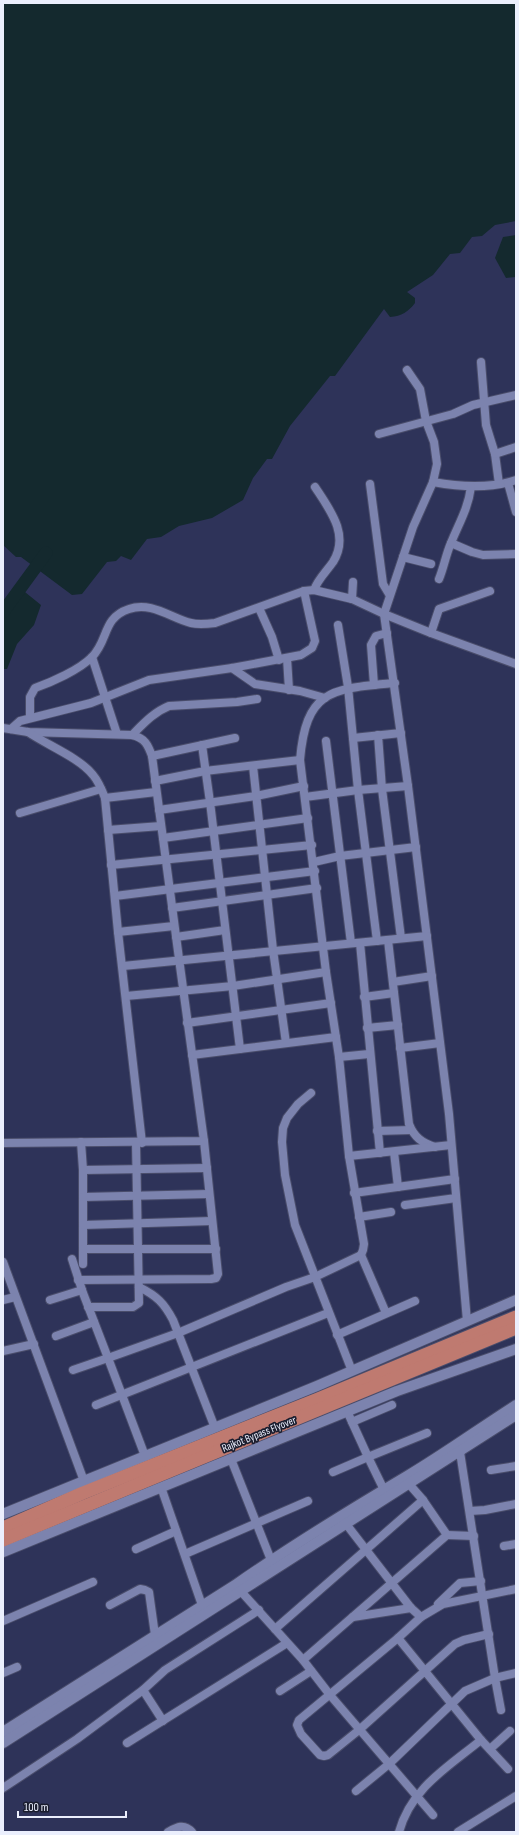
<svg xmlns="http://www.w3.org/2000/svg" width="519" height="1835" viewBox="0 0 519 1835" font-family="'Sofia Sans Condensed',sans-serif">
	<style>
		.water { fill: #14292e }
		.lines { fill: none; stroke-linecap: round; stroke-linejoin: round }
		.river { stroke: #14292e; stroke-width: 13 }
		.minor-casing { stroke: #4a4d6b; stroke-width: 10 }
		.tertiary-casing { stroke: #4a4d6b; stroke-width: 12 }
		.trunk-casing { stroke: #4a4d6b; stroke-width: 15 }
		.minor { stroke: #7c83ae; stroke-width: 8 }
		.tertiary { stroke: #7c83ae; stroke-width: 10 }
		.trunk { stroke: #bf7a70; stroke-width: 13 }
		.labels { text-anchor: middle; dominant-baseline: central; stroke-width: 3.5; stroke-linejoin: round; paint-order: stroke }
		.street-label { font-size: 11px; fill: #ebeffd; stroke: #1a1d2e }
	</style>
	<rect width="100%" height="100%" fill="#2e3359"/>
	<g class="water">
		<path d="M3,3H516V221L495,225L482,236L472,237L460,253L450,254L433,275L407,292L415,298V303C408,312 402,316 390,317L384,309L335,376H330L290,426L272,459H267L253,478L243,500L212,518L179,526L161,537L147,539L131,560L121,556L116,561L107,562L82,594L72,595L21,557H16L3,545Z"/>
		<polygon points="516,235 516,277 506,278 495,258 503,237"/>
		<polygon points="20,588 41,605 34,625 17,644 7,669 3,669 3,609 10,595"/>
	</g>
	<g class="lines">
		<polyline class="river" points="3,612 46,553"/>
		<g class="minor-casing">
			<g id="minor">
				<polyline points="481,362 486,425 495,454 499,484"/>
				<polyline points="407,370 420,389 426,421 434,442 437,464 433,482 413,527 384,614 408,786 449,1114 467,1321"/>
				<polyline points="379,434 453,414 473,405 516,395"/>
				<polyline points="495,454 516,447"/>
				<path d="M433,482C461,487 489,489 516,480"/>
				<polyline points="508,483 516,512"/>
				<polyline points="370,484 383,584 389,594"/>
				<polyline points="451,543 472,552 483,555 516,554"/>
				<polyline points="403,557 431,564"/>
				<path d="M439,579C444,567 446,554 451,543C459,523 468,509 471,487"/>
				<path d="M314,590C318,579 326,572 333,562C350,535 330,510 315,487"/>
				<polyline points="352,599 353,582"/>
				<polyline points="259,608 272,637 279,660"/>
				<polyline points="338,625 348,687 358,790 377,941"/>
				<polyline points="431,633 439,609 490,591"/>
				<polyline points="92,657 117,734"/>
				<polyline points="287,658 289,690"/>
				<polyline points="232,668 255,684 300,691 325,698"/>
				<polyline points="374,685 371,645 376,636 387,633"/>
				<path d="M30,718V697L35,688C52,682 79,670 92,657C109,640 102,618 129,609C151,601 171,618 191,623C199,625 207,624 215,623L304,591L314,590L352,599L384,614L431,633L516,664"/>
				<path d="M3,728L28,732L132,735C145,738 148,745 152,756C169,884 186,1013 204,1141L3,1143"/>
				<polyline points="11,729 20,721 91,703 149,680 232,668 301,655 312,648 315,641 304,591"/>
				<path d="M28,732C47,745 80,758 93,775C99,782 102,790 105,798L118,932L142,1143"/>
				<path d="M132,735C144,723 154,712 169,706L237,702L257,699"/>
				<polyline points="378,735 382,789 401,938"/>
				<polyline points="353,738 401,733"/>
				<polyline points="326,741 351,943"/>
				<polyline points="202,745 210,802 240,1049"/>
				<polyline points="152,756 235,738"/>
				<polyline points="253,766 273,950 286,1043"/>
				<polyline points="155,781 205,771 300,760"/>
				<polyline points="305,797 358,790 408,786"/>
				<polyline points="105,798 156,792"/>
				<polyline points="159,810 256,796 304,786"/>
				<polyline points="20,813 101,789"/>
				<polyline points="108,830 161,826"/>
				<polyline points="163,838 308,818"/>
				<polyline points="314,862 340,856 416,847"/>
				<polyline points="111,865 312,845"/>
				<polyline points="115,896 315,871"/>
				<polyline points="172,908 317,888"/>
				<polyline points="118,932 174,926"/>
				<polyline points="176,937 225,930"/>
				<path d="M388,940L409,1124C414,1137 422,1143 435,1147"/>
				<polyline points="360,943 380,1153"/>
				<polyline points="123,966 427,936"/>
				<polyline points="393,982 432,976"/>
				<polyline points="126,996 233,986 326,972"/>
				<polyline points="364,997 394,993"/>
				<polyline points="187,1023 331,1003"/>
				<polyline points="367,1028 398,1025"/>
				<polyline points="400,1048 440,1043"/>
				<polyline points="192,1055 336,1037"/>
				<polyline points="339,1057 369,1054"/>
				<polyline points="311,1093 298,1104 287,1118 283,1128 282,1142 285,1175 295,1225 352,1371"/>
				<polyline points="377,1131 411,1130"/>
				<polyline points="81,1142 83,1170 207,1168"/>
				<polyline points="394,1152 398,1187"/>
				<polyline points="349,1156 451,1145"/>
				<polyline points="83,1170 83,1264"/>
				<polyline points="354,1193 455,1179"/>
				<polyline points="83,1197 209,1194"/>
				<polyline points="405,1205 456,1198"/>
				<polyline points="359,1217 391,1212"/>
				<polyline points="83,1225 212,1221"/>
				<polyline points="83,1249 216,1249"/>
				<polyline points="361,1255 386,1313"/>
				<polyline points="72,1259 83,1293 108,1358 73,1370"/>
				<polyline points="3,1262 84,1481"/>
				<polyline points="78,1280 211,1279 216,1278 218,1274 204,1141"/>
				<path d="M139,1287C157,1296 164,1303 173,1320L215,1428"/>
				<polyline points="3,1300 15,1297"/>
				<polyline points="50,1300 82,1290"/>
				<polyline points="88,1307 133,1307 139,1303 136,1143"/>
				<polyline points="337,1335 415,1301"/>
				<polyline points="56,1336 94,1322"/>
				<polyline points="3,1351 34,1344"/>
				<polyline points="96,1405 328,1313"/>
				<polyline points="347,1411 368,1457 427,1433"/>
				<polyline points="352,1422 392,1405"/>
				<polyline points="458,1447 460,1452 495,1678 501,1710"/>
				<path d="M145,1456L108,1358L178,1333L286,1287L315,1277L361,1255L363,1250L364,1244L349,1156L339,1057L326,972L300,760C306,688 333,689 395,683"/>
				<polyline points="231,1459 271,1560"/>
				<polyline points="491,1470 516,1466"/>
				<polyline points="333,1472 368,1457 386,1494"/>
				<polyline points="161,1487 204,1611"/>
				<polyline points="470,1511 485,1510 516,1504"/>
				<polyline points="343,1520 411,1608 421,1617"/>
				<polyline points="447,1535 474,1536"/>
				<polyline points="504,1546 516,1544"/>
				<polyline points="136,1549 176,1531"/>
				<polyline points="185,1554 308,1501"/>
				<polyline points="237,1587 303,1660 330,1695 433,1815"/>
				<polyline points="438,1604 460,1583 481,1581"/>
				<polyline points="110,1605 140,1589 145,1590 149,1592 155,1635"/>
				<polyline points="353,1617 411,1608"/>
				<polyline points="3,1621 93,1582"/>
				<polyline points="275,1629 423,1500"/>
				<polyline points="398,1638 421,1617 443,1604 516,1589"/>
				<polyline points="303,1660 447,1535 423,1500 409,1484"/>
				<polyline points="3,1673 17,1667"/>
				<polyline points="143,1690 163,1721"/>
				<polyline points="280,1691 311,1671"/>
				<polyline points="481,1740 398,1638 299,1720 297,1725 301,1734 320,1755 324,1756 328,1755 359,1730 455,1644 464,1640 489,1634"/>
				<polyline points="127,1743 287,1643"/>
				<polyline points="490,1749 510,1731"/>
				<polyline points="3,1788 77,1739 143,1690 165,1670 259,1610"/>
				<polyline points="356,1791 389,1764 465,1691 495,1678 516,1673"/>
				<path d="M168,1832C177,1827 184,1823 192,1832"/>
				<path d="M399,1832C411,1788 448,1767 481,1740L508,1769"/>
				<polyline points="458,1832 516,1796"/>
			</g>
		</g>
		<g class="tertiary-casing">
			<g id="tertiary">
				<polyline points="3,1514 317,1386 516,1300"/>
				<polyline points="3,1552 397,1391 516,1349"/>
				<path d="M3,1732L235,1585C291,1546 348,1511 407,1476C444,1454 480,1428 516,1405"/>
				<polyline points="3,1743 516,1415"/>
			</g>
		</g>
		<g class="trunk-casing">
			<g id="trunk">
				<polyline points="3,1528 83,1493 318,1399 516,1317"/>
				<polyline points="3,1540 516,1328"/>
			</g>
		</g>
		<use href="#minor" class="minor"/>
		<use href="#tertiary" class="tertiary"/>
		<use href="#trunk" class="trunk"/>
	</g>
	<g class="labels">
		<g class="street-label">
			<text transform="translate(259 1434) rotate(-22)">Rajkot Bypass Flyover</text>
		</g>
	</g>
	<rect width="519" height="1835" fill="none" stroke="#ebeffd" stroke-width="8"/>
	<path d="M18 1811v6h108v-6" fill="none" stroke="#ebeffd" stroke-width="2"/>
	<text x="24" y="1811" font-size="12" fill="#ebeffd" stroke="#1a1d2e" stroke-width="3" paint-order="stroke">100 m</text>
</svg>
